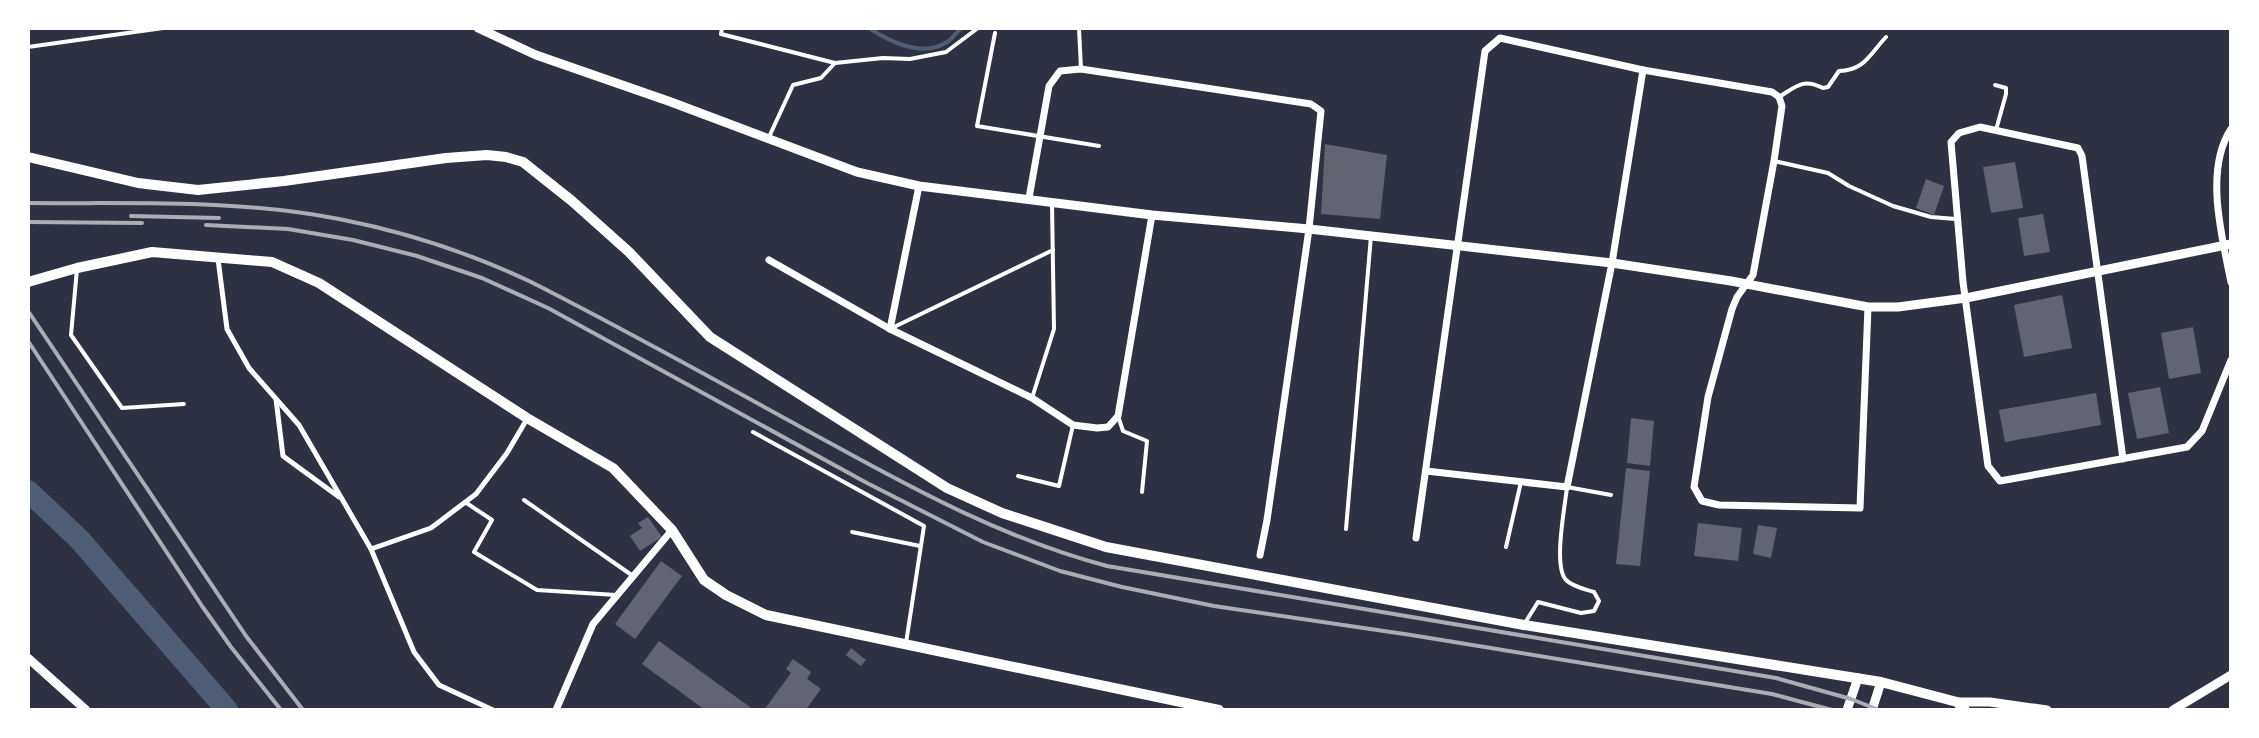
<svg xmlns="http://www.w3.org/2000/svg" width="2259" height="738" viewBox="0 0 2259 738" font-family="Lato,sans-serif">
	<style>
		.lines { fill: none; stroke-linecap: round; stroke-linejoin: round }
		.stream { stroke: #4f5d75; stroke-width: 4 }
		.river { stroke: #4f5d75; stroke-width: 22 }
		.building { fill: #626471 }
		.service { stroke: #fff; stroke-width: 4 }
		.pedestrian { stroke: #fff; stroke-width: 5 }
		.minor { stroke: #fff; stroke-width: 7 }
		.tertiary { stroke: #fff; stroke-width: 9 }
		.secondary { stroke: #fff; stroke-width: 10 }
		.rail { stroke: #abadb3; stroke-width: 4 }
	</style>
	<rect width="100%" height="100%" fill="#2d3142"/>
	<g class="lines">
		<path class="stream" d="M869,28C890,42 923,58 947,42C952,39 957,32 961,28"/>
		<polyline class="river" points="28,491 79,539 227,710"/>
	</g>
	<g class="building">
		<polygon points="1325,144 1387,155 1380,219 1321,214"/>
		<polygon points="2015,162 2023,208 1991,213 1983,167"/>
		<polygon points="1926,179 1944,186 1934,215 1916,208"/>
		<polygon points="2043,214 2050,252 2024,256 2018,218"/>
		<polygon points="2062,295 2072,348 2024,357 2014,305"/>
		<polygon points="2193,327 2201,373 2169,379 2161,333"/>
		<polygon points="2160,387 2169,433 2137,439 2128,393"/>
		<polygon points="2096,393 2101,425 2005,442 1999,410"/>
		<polygon points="1631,418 1654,421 1650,466 1627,463"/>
		<polygon points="1626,468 1650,471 1640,566 1616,564"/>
		<polygon points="648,517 662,537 640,551 630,536 642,528 638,523"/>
		<polygon points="1698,523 1742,528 1738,561 1694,556"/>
		<polygon points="1758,525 1777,528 1771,558 1753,554"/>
		<polygon points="661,561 682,576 635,639 615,624"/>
		<polygon points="659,641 754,710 705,710 642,664"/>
		<polygon points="851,648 866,660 861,666 846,655"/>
		<polygon points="793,659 811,672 807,679 821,689 807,708 811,710 764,710 791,673 786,669"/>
	</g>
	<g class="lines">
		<g class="service">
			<polyline points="722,28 721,34 835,63"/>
			<polyline points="1079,28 1081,69"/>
			<polyline points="995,33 977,126 1099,146"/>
			<polyline points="28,47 163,28"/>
			<polyline points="1995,85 2006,88 2006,94 1996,130"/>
			<path d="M1779,97C1797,86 1803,78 1823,88L1828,87L1839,71C1864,71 1870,54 1886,37"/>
			<polyline points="769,137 793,85 821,78 835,63 883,58 910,59 946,52 978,28"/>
			<polyline points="1774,161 1828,173 1849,186 1893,206 1931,217 1956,219"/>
			<polyline points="77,269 71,335 122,408 184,404"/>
			<polyline points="892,328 1053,250"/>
			<polyline points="1032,398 1054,329 1052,204"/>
			<polyline points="1118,416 1123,431 1147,441 1142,492"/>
			<polyline points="753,432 924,526 906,643"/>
			<polyline points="1018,476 1059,486 1073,425"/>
			<polyline points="524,500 633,576"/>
			<polyline points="465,502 492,520 474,552 537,590 616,595"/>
			<polyline points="1346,529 1371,236"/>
			<polyline points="852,532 920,546"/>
			<polyline points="1506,547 1521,482"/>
			<path d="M1525,623L1538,602L1581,613L1594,611L1599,601L1594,592C1585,589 1573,587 1566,580C1553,566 1565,507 1567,487L1611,495"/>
		</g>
		<g class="pedestrian">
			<polyline points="218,259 227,329 249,368 299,425 371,549 414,652 439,685 493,710"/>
			<polyline points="276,399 283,456 339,497"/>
			<polyline points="371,549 431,528 476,494 507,453 527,419"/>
		</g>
		<g class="minor">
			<path d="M2231,129C2204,170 2222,237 2231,282"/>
			<polyline points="1029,198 1049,86 1060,71 1081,69 1311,104 1321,111 1309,229 1267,520 1260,555"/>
			<polyline points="769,260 890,329 1032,398 1073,425 1097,428 1108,427 1118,416 1152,215"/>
			<polyline points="890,329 919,186"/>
			<polyline points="2123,459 2082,156 2078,148 1980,127 1959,133 1951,142 1963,282 1988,466 2000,481 2187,447 2202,431 2231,360"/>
			<polyline points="1426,471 1567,487 1612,263 1643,70"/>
			<polyline points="1416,538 1485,51 1500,38 1643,70 1772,92 1779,97 1782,106 1774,161 1753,275 1737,297 1732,309 1708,397 1694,487 1702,501 1719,505 1860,508 1868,307"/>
			<polyline points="556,710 593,624 672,530"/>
		</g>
		<g class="tertiary">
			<polyline points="478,28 536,55 671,102 857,172 919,186 1152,215 1309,229 1612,263 1731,281 1868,307 1898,307 1966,298 2231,244"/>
			<polyline points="28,658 86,710"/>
			<polyline points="1957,702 1990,702 2047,710"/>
			<polyline points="1847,710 1858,678"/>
			<polyline points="1872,710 1881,682"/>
			<polyline points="2173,710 2231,675"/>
		</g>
		<g class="secondary">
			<polyline points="28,157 138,183 198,190 284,181 446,158 487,155 506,157 523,162 572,201 629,252 710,337 947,488 1002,513 1106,547 1524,625 1881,682 1957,702 1965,710"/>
			<polyline points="28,282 77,268 152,252 272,262 319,283 527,418 613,468 672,530 704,580 726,595 766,615 1219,710"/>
		</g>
		<g class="rail">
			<path d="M28,203C131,204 238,199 339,219C406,232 470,253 531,282C632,333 731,389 830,443C919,492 1008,540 1107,566L1776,678L1851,699L1879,710"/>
			<polyline points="131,216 219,218"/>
			<polyline points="28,222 142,223"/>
			<polyline points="206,225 288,229 353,240 417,256 482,278 548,308 867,483 983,542 1060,571 1122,587 1214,606 1411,635 1772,694 1832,710"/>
			<polyline points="28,311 246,636 303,710"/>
			<polyline points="28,341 202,606 231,647 281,710"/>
		</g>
	</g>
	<rect width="2259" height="738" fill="none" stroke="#ffffff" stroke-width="60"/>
</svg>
